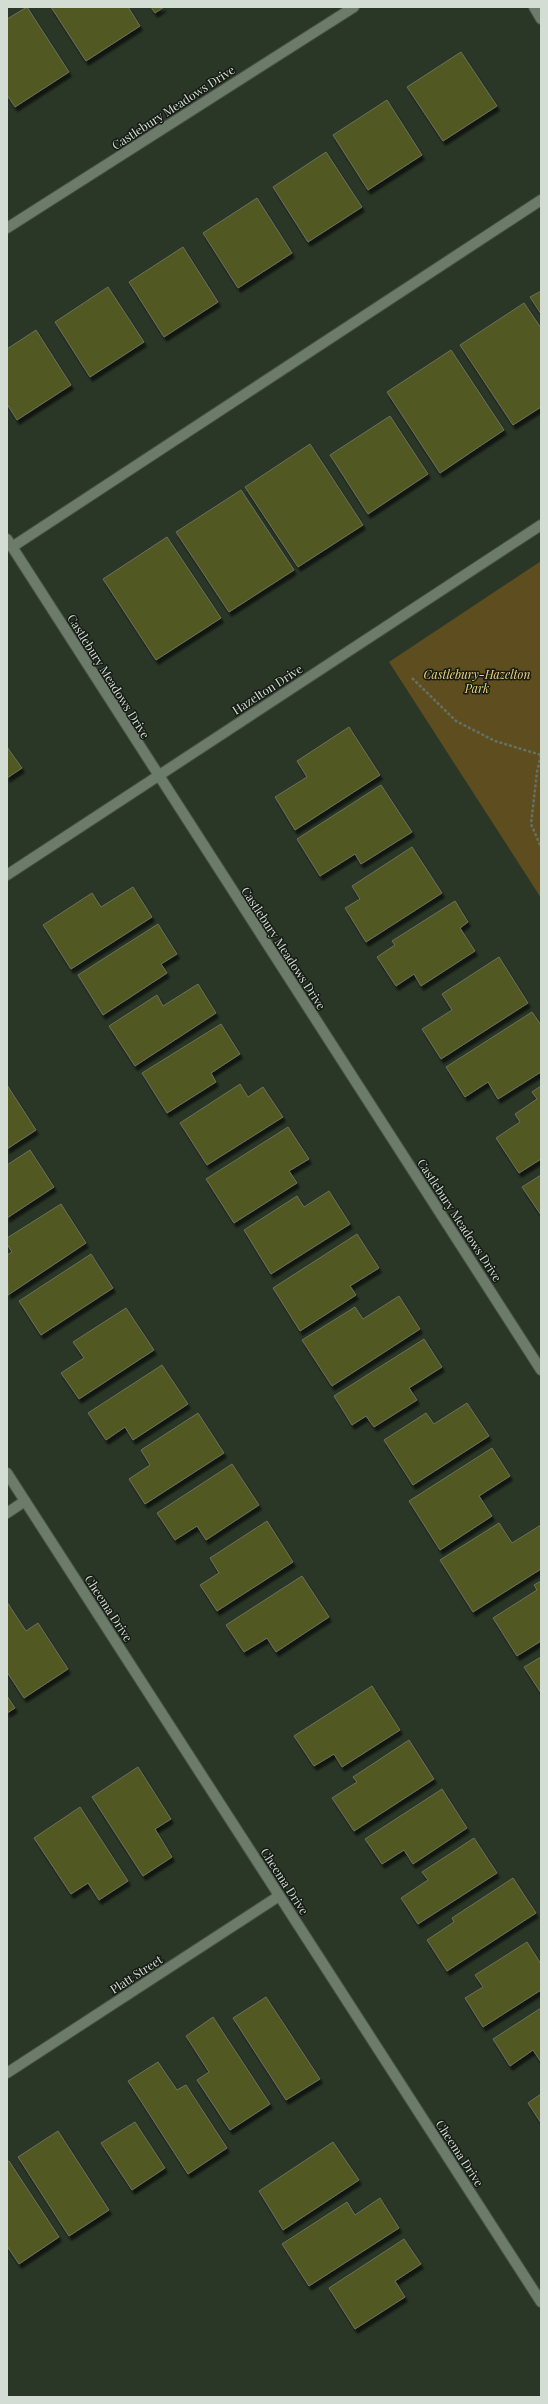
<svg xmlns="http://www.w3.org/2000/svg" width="548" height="2404" viewBox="0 0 548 2404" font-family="'Playfair Display',serif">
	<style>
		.green { fill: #5d4d1f }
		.building { fill: #515822; stroke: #6d705b; filter: url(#shadow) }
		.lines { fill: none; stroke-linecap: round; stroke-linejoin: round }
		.minor-casing { stroke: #485347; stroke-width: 12 }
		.path { stroke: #657163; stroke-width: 2.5; stroke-dasharray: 3 2; stroke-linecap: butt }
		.minor { stroke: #6d7c6a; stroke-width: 10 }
		.labels { text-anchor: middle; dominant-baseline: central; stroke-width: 3; stroke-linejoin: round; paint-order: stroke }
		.street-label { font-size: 12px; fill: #d4ddd3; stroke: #161c15 }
		.park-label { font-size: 12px; font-style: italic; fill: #efd180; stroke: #161c15 }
	</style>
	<defs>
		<filter id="shadow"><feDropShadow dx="2.5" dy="4.5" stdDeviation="1" flood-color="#0009"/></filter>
	</defs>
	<rect width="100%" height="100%" fill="#2a3727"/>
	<polygon class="green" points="541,561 541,898 389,662"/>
	<g class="building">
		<polygon points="27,7 69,72 15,107 7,95 7,19"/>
		<polygon points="51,7 128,7 140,26 86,61"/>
		<polygon points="151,7 164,7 155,13"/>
		<polygon points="461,52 497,106 443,141 407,87"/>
		<polygon points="387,100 422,155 368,190 333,135"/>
		<polygon points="326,152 362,207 308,242 273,187"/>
		<polygon points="257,198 292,253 238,288 203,233"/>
		<polygon points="183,247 218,302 164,337 129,282"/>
		<polygon points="108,287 144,342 90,377 55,322"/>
		<polygon points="541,291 541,314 530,297"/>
		<polygon points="524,303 541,328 541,407 513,425 460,345"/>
		<polygon points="36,330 71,385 17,420 7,404 7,349"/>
		<polygon points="451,350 504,430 440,473 387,392"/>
		<polygon points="390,416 428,474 368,514 330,455"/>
		<polygon points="310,444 363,525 298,567 245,487"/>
		<polygon points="241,490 294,570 229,612 176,532"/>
		<polygon points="167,537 221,618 156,660 103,579"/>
		<polygon points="349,727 380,775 295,830 275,797 307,777 297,761"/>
		<polygon points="7,747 22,768 7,778"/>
		<polygon points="381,785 412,832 361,864 355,854 320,876 297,839"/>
		<polygon points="412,847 442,893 366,942 345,908 360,899 352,886"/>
		<polygon points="133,887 152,917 71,969 43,925 92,893 101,907"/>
		<polygon points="455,901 468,922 460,928 475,951 421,986 414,974 396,986 377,957 395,945 392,941"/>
		<polygon points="158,924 177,954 161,964 167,973 103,1015 78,975"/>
		<polygon points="499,957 528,1003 441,1059 422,1029 452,1010 442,994"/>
		<polygon points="198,984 216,1013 135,1066 109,1026 157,995 163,1006"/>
		<polygon points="532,1012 541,1025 541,1072 498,1099 488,1082 465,1097 446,1067"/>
		<polygon points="221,1024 240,1054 211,1073 216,1082 167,1113 142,1073"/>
		<polygon points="240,1084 248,1097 263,1087 283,1117 207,1165 180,1123"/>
		<polygon points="7,1085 36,1130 7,1149"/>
		<polygon points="541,1086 541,1159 519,1173 496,1138 520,1122 515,1114 537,1099 532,1092"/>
		<polygon points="288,1127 309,1159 289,1171 297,1183 234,1223 206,1179"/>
		<polygon points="30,1150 54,1187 7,1218 7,1165"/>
		<polygon points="541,1175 541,1215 522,1187"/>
		<polygon points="329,1191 350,1224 271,1274 244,1230 297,1196 304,1207"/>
		<polygon points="61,1204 86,1243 8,1295 7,1255 12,1252 7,1244 7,1238"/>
		<polygon points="357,1234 379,1268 350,1286 356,1295 300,1331 273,1288"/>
		<polygon points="91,1254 113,1288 41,1335 19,1301"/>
		<polygon points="399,1296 420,1329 332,1386 302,1340 355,1307 363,1319"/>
		<polygon points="126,1308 154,1350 79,1399 61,1373 84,1358 73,1342"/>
		<polygon points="424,1339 442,1367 409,1388 417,1400 374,1427 366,1416 352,1425 334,1396"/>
		<polygon points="162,1365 188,1404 133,1440 125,1427 106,1440 88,1413"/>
		<polygon points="467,1403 489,1436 413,1485 384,1440 426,1413 434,1424"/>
		<polygon points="198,1413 224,1453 145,1504 129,1479 150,1465 141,1450"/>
		<polygon points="492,1448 510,1476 479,1496 492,1516 440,1550 409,1501"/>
		<polygon points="232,1464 259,1505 206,1540 197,1526 175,1540 157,1513"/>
		<polygon points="267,1521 293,1562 217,1611 200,1585 219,1573 210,1558"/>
		<polygon points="499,1523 512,1543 541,1525 541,1569 473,1612 440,1560"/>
		<polygon points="302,1576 329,1617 276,1652 267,1638 244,1652 226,1625"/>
		<polygon points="541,1581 541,1641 517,1656 493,1618 537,1590 534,1585"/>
		<polygon points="7,1602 26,1631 38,1623 68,1669 24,1698 7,1672"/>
		<polygon points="541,1657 541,1693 524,1667"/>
		<polygon points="372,1686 400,1730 342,1767 334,1754 314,1766 294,1736"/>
		<polygon points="7,1696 15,1708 7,1713"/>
		<polygon points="409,1740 434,1779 354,1831 332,1798 357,1782 353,1777"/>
		<polygon points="138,1767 171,1819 155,1829 172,1857 143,1876 92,1797"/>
		<polygon points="442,1789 467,1828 413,1864 404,1850 382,1864 365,1839"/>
		<polygon points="80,1807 128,1881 99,1900 88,1883 71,1894 34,1838"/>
		<polygon points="474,1838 497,1873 418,1924 401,1898 428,1880 422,1872"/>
		<polygon points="513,1878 536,1913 447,1971 427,1940 454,1922 452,1918"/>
		<polygon points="527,1942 541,1964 541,1990 483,2027 465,1998 483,1987 475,1975"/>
		<polygon points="266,1997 320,2079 286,2100 233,2018"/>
		<polygon points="541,2008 541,2062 533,2050 510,2066 493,2039"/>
		<polygon points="213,2017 270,2104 230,2130 197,2080 209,2072 186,2036"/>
		<polygon points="158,2062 177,2090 186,2085 227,2148 188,2174 128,2081"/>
		<polygon points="541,2094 541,2123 528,2103"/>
		<polygon points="135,2122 165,2168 132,2190 101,2143"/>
		<polygon points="58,2131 109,2210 69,2236 18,2157"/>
		<polygon points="333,2142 359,2180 283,2230 259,2191"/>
		<polygon points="9,2161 59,2237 19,2264 7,2246 7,2162"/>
		<polygon points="380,2198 399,2228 309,2286 282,2244 347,2202 355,2215"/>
		<polygon points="404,2239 421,2264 395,2281 405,2297 355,2329 329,2288"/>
	</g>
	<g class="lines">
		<g class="minor-casing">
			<g id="minor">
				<polyline points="534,7 541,19"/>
				<polyline points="7,228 354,7"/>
				<polyline points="7,539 541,1370"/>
				<polyline points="12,547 541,200"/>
				<polyline points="7,875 541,525"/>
				<polyline points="7,1473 541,2302"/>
				<polyline points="7,1513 25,1501"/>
				<polyline points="7,2073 279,1896"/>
			</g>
		</g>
		<g class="path">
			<polyline points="412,678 456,721 495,741 541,755"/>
			<polyline points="541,755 537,772 531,824 541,847"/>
		</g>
		<use href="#minor" class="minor"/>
	</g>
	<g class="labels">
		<g class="street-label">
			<text transform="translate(173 107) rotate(-33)">Castlebury Meadows Drive</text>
			<text transform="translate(109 676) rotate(58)">Castlebury Meadows Drive</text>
			<text transform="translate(267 689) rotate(-33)">Hazelton Drive</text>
			<text transform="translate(284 948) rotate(57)">Castlebury Meadows Drive</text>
			<text transform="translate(460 1220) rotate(57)">Castlebury Meadows Drive</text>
			<text transform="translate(109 1608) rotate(57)">Cheema Drive</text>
			<text transform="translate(285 1881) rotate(57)">Cheema Drive</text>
			<text transform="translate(136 1974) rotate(-33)">Platt Street</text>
			<text transform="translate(460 2153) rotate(57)">Cheema Drive</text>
		</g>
		<g class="park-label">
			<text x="477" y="674">Castlebury-Hazelton<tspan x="477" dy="14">Park</tspan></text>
		</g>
	</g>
	<rect width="548" height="2404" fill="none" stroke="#d4ddd3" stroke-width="16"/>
</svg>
